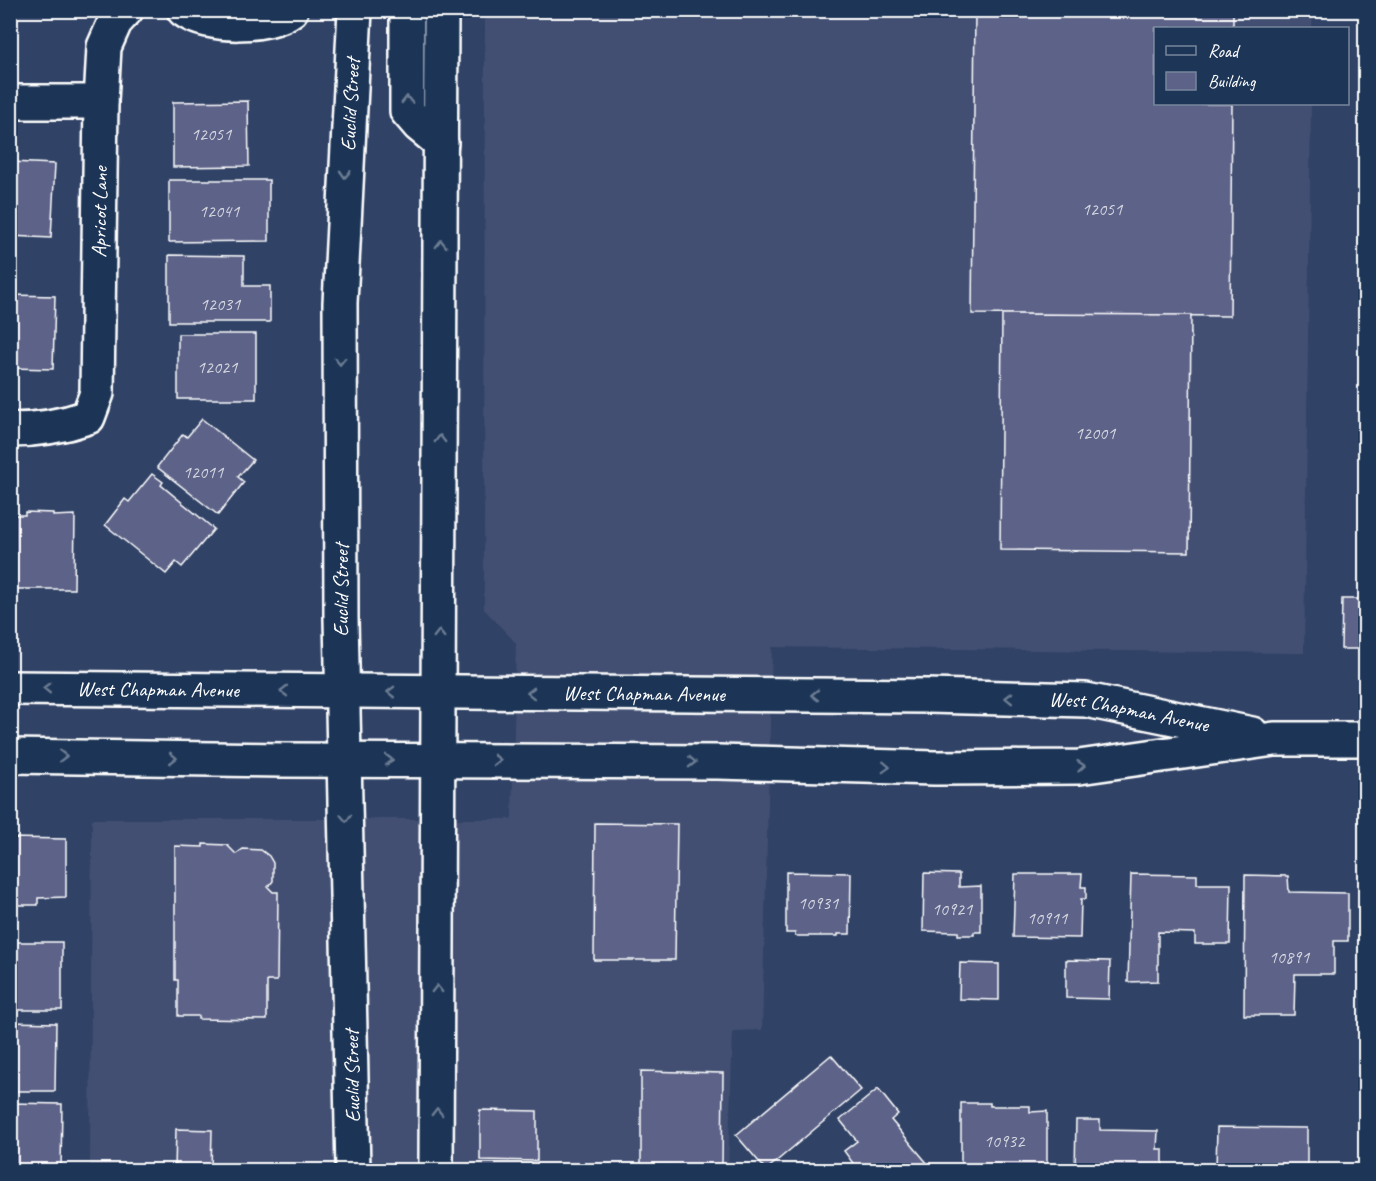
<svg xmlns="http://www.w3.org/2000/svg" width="1376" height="1181" viewBox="0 0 1376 1181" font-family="Caveat,sans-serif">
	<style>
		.built { fill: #425073 }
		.building { fill: #5d6288; stroke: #fff; stroke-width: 1.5 }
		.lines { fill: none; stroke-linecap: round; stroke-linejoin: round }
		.street-casing { stroke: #fff; stroke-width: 38 }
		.primary-casing { stroke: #fff; stroke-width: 38 }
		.street { stroke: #1d3557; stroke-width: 33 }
		.primary { stroke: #1d3557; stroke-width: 33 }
		.oneway { stroke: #6c7c92 }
		.labels { text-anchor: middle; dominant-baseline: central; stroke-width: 4.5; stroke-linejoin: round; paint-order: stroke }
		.number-label { font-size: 18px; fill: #d6d8e1 }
		.street-label { font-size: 21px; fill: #fff; stroke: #1d3557 }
	</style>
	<rect width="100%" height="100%" fill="#304266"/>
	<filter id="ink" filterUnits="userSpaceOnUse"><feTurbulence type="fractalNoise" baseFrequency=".0167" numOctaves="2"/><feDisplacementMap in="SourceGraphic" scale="12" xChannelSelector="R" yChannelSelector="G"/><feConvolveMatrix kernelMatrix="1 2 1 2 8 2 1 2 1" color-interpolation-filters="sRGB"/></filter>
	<g filter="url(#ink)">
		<polygon class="built" points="485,11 1313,11 1312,28 1156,28 1156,104 1311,104 1304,653 772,647 762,1030 733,1031 728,1170 90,1170 92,819 512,819 516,643 484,609"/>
		<g class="building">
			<polygon points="975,10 1233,10 1233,28 1156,28 1156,104 1232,104 1230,316 972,314"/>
			<polygon points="1364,20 1366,20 1366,73 1362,73"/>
			<polygon points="248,101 249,166 173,167 173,102"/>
			<rect x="1364" y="140" width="2" height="37"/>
			<polygon points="10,162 55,164 51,238 10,236"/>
			<polygon points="169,180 269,180 269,241 169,242"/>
			<rect x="1363" y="250" width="3" height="39"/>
			<polygon points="169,255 244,256 244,286 270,286 270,322 169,322"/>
			<polygon points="10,295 55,296 53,369 10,368"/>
			<polygon points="1002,314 1191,315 1189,552 1000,550"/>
			<rect x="178" y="334" width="78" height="65"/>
			<polygon points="202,419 253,460 238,477 244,482 218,515 157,467 183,434 187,437"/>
			<polygon points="152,474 163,482 161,485 214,529 182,567 176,562 166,574 105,525 125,499 129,502"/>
			<polygon points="25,512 53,513 53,516 75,515 74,589 10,589 10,515 25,515"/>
			<polygon points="1342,599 1366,599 1366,649 1341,649"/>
			<polygon points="595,823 677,824 675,960 594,960"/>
			<polygon points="10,838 66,839 66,897 38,898 38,905 10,905"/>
			<polygon points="203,844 227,845 236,854 243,849 261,850 269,856 273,863 273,881 268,887 273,892 278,892 277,981 267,981 267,1020 198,1019 198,1016 178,1016 178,980 175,980 175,846 203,847"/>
			<polygon points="786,872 851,873 850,934 838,934 838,936 795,936 795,933 786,933"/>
			<polygon points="924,873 959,874 959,887 981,886 981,932 974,932 974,935 958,935 958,932 923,931"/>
			<polygon points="1015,874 1082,874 1081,887 1086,887 1086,899 1081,899 1080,938 1013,937"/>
			<polygon points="1131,874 1197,875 1197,884 1231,884 1230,944 1195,944 1195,933 1158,932 1158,981 1128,982"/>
			<polygon points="1245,875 1288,876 1289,892 1348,893 1348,941 1334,941 1334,974 1295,974 1294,1015 1244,1015"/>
			<rect x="10" y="942" width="52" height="68"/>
			<polygon points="1066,960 1110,961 1109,999 1066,998"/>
			<polygon points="960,963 999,964 999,1000 959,999"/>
			<polygon points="10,1022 56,1023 55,1091 10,1091"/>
			<polygon points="831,1055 861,1090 766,1170 736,1135"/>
			<polygon points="641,1071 723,1073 722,1167 641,1165"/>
			<polygon points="878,1089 898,1114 891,1120 933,1170 858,1170 844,1151 857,1141 840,1120"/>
			<polygon points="10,1103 62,1104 61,1170 10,1170"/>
			<polygon points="961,1103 990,1103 990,1106 1030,1106 1030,1112 1047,1111 1047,1170 961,1170"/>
			<polygon points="480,1110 537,1111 537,1161 480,1160"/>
			<polygon points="1076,1120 1100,1120 1100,1130 1158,1131 1157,1149 1163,1149 1163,1170 1075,1170"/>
			<polygon points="1217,1127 1307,1128 1307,1170 1216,1170"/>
			<polygon points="176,1129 212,1130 211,1170 175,1170"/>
		</g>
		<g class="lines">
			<g class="street-casing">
				<g id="street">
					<path d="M184,10C207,28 269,27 291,10"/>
					<polyline points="10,102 101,102"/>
					<path id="s1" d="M10,430C38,430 62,426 88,417L97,393L101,102L104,47L115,22L126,10"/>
				</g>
			</g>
			<g class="primary-casing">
				<g id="primary">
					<polyline points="407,10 407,111 419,125 441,143"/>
					<path id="s2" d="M10,688L928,696L1086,700L1252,734"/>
					<polyline points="10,756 284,760 718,762 935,768 1079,767 1274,739 1366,739"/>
					<path id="s3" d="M353,1170L341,618L340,303L355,10"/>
					<polyline points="436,1170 441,10"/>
				</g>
			</g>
			<use href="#street" class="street"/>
			<use href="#primary" class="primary"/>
		</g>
		<defs><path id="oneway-chevron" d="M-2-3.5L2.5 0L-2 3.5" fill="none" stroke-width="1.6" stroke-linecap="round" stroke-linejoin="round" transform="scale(1.5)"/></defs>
		<g class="oneway">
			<use href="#oneway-chevron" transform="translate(407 100) rotate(-90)"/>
			<use href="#oneway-chevron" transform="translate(345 174) rotate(93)"/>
			<use href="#oneway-chevron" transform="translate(441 244) rotate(-90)"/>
			<use href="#oneway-chevron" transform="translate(340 361) rotate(90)"/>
			<use href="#oneway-chevron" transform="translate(440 439) rotate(-90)"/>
			<use href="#oneway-chevron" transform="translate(439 634) rotate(-90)"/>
			<use href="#oneway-chevron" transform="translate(47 688) rotate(-179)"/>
			<use href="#oneway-chevron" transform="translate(284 691) rotate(-180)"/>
			<use href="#oneway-chevron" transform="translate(391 692) rotate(-179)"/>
			<use href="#oneway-chevron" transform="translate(531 693) rotate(-179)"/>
			<use href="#oneway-chevron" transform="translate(815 695) rotate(-180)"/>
			<use href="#oneway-chevron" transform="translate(1009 698) rotate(-179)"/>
			<use href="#oneway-chevron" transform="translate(63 756)"/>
			<use href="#oneway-chevron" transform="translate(173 758) rotate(1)"/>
			<use href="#oneway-chevron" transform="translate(389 760)"/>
			<use href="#oneway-chevron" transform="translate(497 760)"/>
			<use href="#oneway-chevron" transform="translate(692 762) rotate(1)"/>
			<use href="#oneway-chevron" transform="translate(1081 766) rotate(-5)"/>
			<use href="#oneway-chevron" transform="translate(886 767) rotate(2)"/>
			<use href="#oneway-chevron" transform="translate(346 818) rotate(88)"/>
			<use href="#oneway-chevron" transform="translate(437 989) rotate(-90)"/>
			<use href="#oneway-chevron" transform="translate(437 1112) rotate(-90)"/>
		</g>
	</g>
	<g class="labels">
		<g class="number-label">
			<text x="211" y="134">12051</text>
			<text x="1102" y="209">12051</text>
			<text x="219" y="211">12041</text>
			<text x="220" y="304">12031</text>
			<text x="217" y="367">12021</text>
			<text x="1095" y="433">12001</text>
			<text x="203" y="472">12011</text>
			<text x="818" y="903">10931</text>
			<text x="952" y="909">10921</text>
			<text x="1047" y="918">10911</text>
			<text x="1289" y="957">10891</text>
			<text x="1004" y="1141">10932</text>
		</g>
		<g class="street-label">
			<text stroke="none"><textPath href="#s3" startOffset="1066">Euclid Street</textPath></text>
			<text stroke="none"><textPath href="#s1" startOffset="286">Apricot Lane</textPath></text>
			<text transform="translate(341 590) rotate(-90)">Euclid Street</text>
			<text stroke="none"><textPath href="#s2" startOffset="148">West Chapman Avenue</textPath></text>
			<text stroke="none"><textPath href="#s2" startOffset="634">West Chapman Avenue</textPath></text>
			<text stroke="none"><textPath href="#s2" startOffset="1120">West Chapman Avenue</textPath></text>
			<text transform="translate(352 1076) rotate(-91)">Euclid Street</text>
		</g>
	</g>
	<rect width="1376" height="1181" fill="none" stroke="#1d3557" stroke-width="36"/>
	<rect x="18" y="18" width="1340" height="1145" fill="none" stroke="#fff" stroke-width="2" filter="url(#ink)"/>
	<rect x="1154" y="27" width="195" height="78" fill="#1d3557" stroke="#77869a" stroke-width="1.5"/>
	<rect x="1166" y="46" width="30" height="9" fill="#1d3557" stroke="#77869a" stroke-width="1.5"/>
	<text x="1208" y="57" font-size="18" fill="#ffffff">Road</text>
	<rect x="1166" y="72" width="30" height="18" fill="#5d6288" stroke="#77869a" stroke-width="1.5"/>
	<text x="1208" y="87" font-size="18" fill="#ffffff">Building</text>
</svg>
